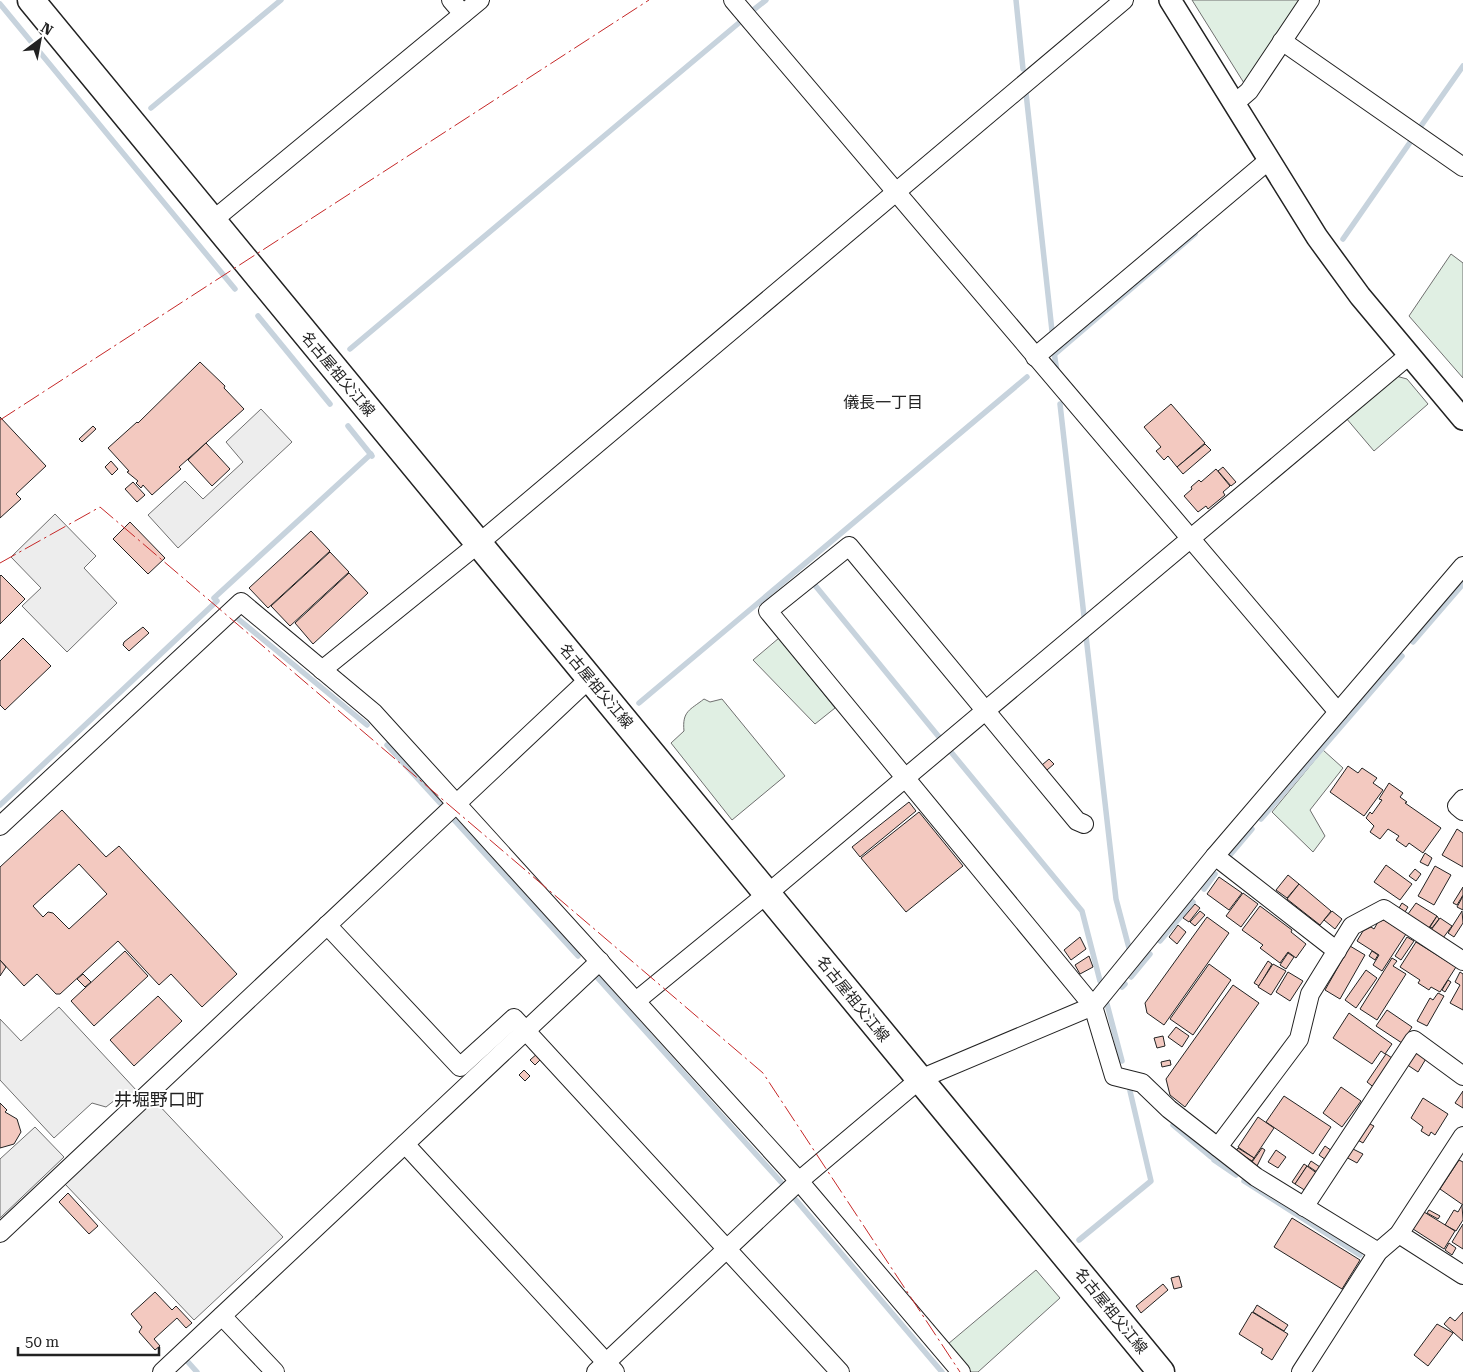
<svg xmlns="http://www.w3.org/2000/svg" width="1463" height="1372" viewBox="0 0 1463 1372" font-family="'Roboto Serif','Noto Sans JP',serif">
	<style>
		.green { fill: #e0efe3; stroke: #6f6f6f }
		.parking { fill: #ededed; stroke: #6f6f6f }
		.lines { fill: none; stroke-linecap: round; stroke-linejoin: round }
		.stream { stroke: #c7d3dd; stroke-width: 5.5 }
		.building { fill: #f3c9c0; stroke: #222; fill-rule: evenodd }
		.minor-casing { stroke: #222; stroke-width: 20 }
		.tertiary-casing { stroke: #222; stroke-width: 24 }
		.primary-casing { stroke: #222; stroke-width: 29 }
		.minor { stroke: #fff; stroke-width: 18 }
		.tertiary { stroke: #fff; stroke-width: 21 }
		.primary { stroke: #fff; stroke-width: 26 }
		.power { stroke: #c62828; stroke-width: 1; stroke-dasharray: 18 4 2.5 4; stroke-linecap: butt }
		.labels { text-anchor: middle; dominant-baseline: central; stroke-width: 4; stroke-linejoin: round; paint-order: stroke }
		.street-label { font-size: 15px; fill: #222; stroke: #fff }
		.neighbourhood-label { font-size: 16px; fill: #222; stroke: #fff }
		.quarter-label { font-size: 18px; fill: #222; stroke: #fff }
	</style>
	<rect width="100%" height="100%" fill="#fff"/>
	<g class="green">
		<polygon points="1192,0 1300,0 1244,83"/>
		<polygon points="1451,254 1463,263 1463,378 1409,316"/>
		<polygon points="1396,376 1407,379 1428,404 1374,451 1346,418"/>
		<polygon points="779,638 835,708 815,724 753,660"/>
		<path d="M704,699L710,702L722,699L785,776L732,820L671,743L684,731C682,711 690,710 704,699Z"/>
		<polygon points="1323,750 1343,768 1310,810 1325,836 1313,852 1272,812"/>
		<polygon points="1036,1270 1060,1298 978,1372 971,1372 948,1344"/>
	</g>
	<g class="parking">
		<polygon points="261,409 292,442 178,548 148,515 185,481 203,499 243,462 226,442"/>
		<polygon points="55,514 96,556 84,568 117,603 67,652 22,606 41,588 11,557"/>
		<polygon points="59,1007 137,1091 125,1101 120,1096 106,1107 92,1103 54,1138 0,1080 0,1019 21,1041"/>
		<polygon points="154,1100 283,1237 194,1320 65,1184"/>
		<polygon points="35,1127 64,1157 0,1218 0,1159"/>
	</g>
	<g class="lines">
		<g class="stream">
			<polyline points="1016,0 1023,69"/>
			<polyline points="0,4 235,289"/>
			<polyline points="752,11 766,0"/>
			<polyline points="1026,93 1052,331"/>
			<polyline points="151,108 281,0"/>
			<polyline points="1421,126 1463,66"/>
			<polyline points="1343,239 1411,141"/>
			<polyline points="258,316 330,404"/>
			<polyline points="350,349 740,22"/>
			<polyline points="1054,352 1057,372"/>
			<polyline points="1055,354 1195,234"/>
			<polyline points="1060,404 1084,616"/>
			<polyline points="348,426 372,456"/>
			<polyline points="814,584 939,737"/>
			<polyline points="237,618 367,725"/>
			<polyline points="1086,636 1116,899 1129,948"/>
			<polyline points="1413,642 1463,584"/>
			<polyline points="639,703 1027,377"/>
			<polyline points="387,745 440,803"/>
			<polyline points="951,752 1082,911 1100,981"/>
			<polyline points="0,805 217,601 214,598 371,454"/>
			<polyline points="1261,819 1402,656"/>
			<polyline points="455,821 578,956"/>
			<polyline points="1230,855 1252,829"/>
			<polyline points="1204,889 1215,874"/>
			<polyline points="1160,941 1193,902"/>
			<polyline points="595,975 781,1182"/>
			<polyline points="1131,977 1150,954"/>
			<polyline points="1122,987 1125,984"/>
			<polyline points="1107,1004 1122,1061"/>
			<polyline points="1173,1125 1211,1157"/>
			<polyline points="1214,1160 1236,1175"/>
			<polyline points="1244,1181 1360,1255"/>
			<polyline points="796,1200 942,1372"/>
			<polyline points="1079,1240 1151,1181 1130,1091"/>
			<polyline points="188,1362 197,1372"/>
		</g>
	</g>
	<g class="building">
		<polygon points="200,362 225,386 224,388 244,409 179,467 181,469 152,495 143,485 141,488 136,483 138,481 127,472 129,471 108,448 137,422 138,423"/>
		<polygon points="1171,404 1205,443 1177,467 1168,456 1164,460 1156,451 1161,447 1144,427"/>
		<polygon points="0,417 46,466 16,494 21,499 0,518"/>
		<polygon points="93,426 96,429 82,442 79,439"/>
		<polygon points="206,443 230,469 212,486 188,460"/>
		<polygon points="1205,444 1211,450 1183,474 1177,467"/>
		<polygon points="111,461 118,469 112,475 105,467"/>
		<polygon points="1223,467 1236,482 1231,486 1218,471"/>
		<polygon points="1216,469 1230,486 1223,492 1225,495 1208,509 1206,506 1198,512 1184,496 1192,489 1191,487 1199,480 1201,482"/>
		<polygon points="133,482 145,495 137,502 125,489"/>
		<polygon points="130,522 165,558 148,574 113,539"/>
		<polygon points="311,531 330,551 268,608 249,588"/>
		<polygon points="330,552 349,572 290,626 271,606"/>
		<polygon points="349,573 368,593 313,644 295,623"/>
		<polygon points="1,575 25,599 0,624 0,576"/>
		<polygon points="143,627 149,633 129,651 123,645 124,642"/>
		<polygon points="23,638 51,666 5,710 0,705 0,661"/>
		<polygon points="1049,759 1054,764 1047,770 1042,765"/>
		<polygon points="1348,766 1358,773 1362,768 1377,778 1373,783 1383,790 1364,816 1330,792"/>
		<polygon points="1389,783 1403,793 1400,797 1407,802 1405,803 1441,828 1423,853 1409,843 1406,847 1396,840 1399,836 1388,829 1380,839 1370,832 1374,826 1366,818 1370,812 1372,814 1382,800 1379,799"/>
		<polygon points="909,802 916,811 860,857 852,847"/>
		<path d="M62,810L106,857L119,846L237,974L202,1007L171,974L159,985L118,941L60,994H56L37,974L24,986L0,960V867ZM79,864L107,894L69,929L53,913L48,912L43,917L33,906Z"/>
		<polygon points="919,812 963,866 906,912 861,858"/>
		<polygon points="1457,829 1463,833 1463,867 1442,855"/>
		<polygon points="1425,853 1432,858 1428,866 1420,862"/>
		<polygon points="1386,865 1412,884 1400,900 1374,882"/>
		<polygon points="1435,866 1451,875 1434,905 1418,896"/>
		<polygon points="1415,869 1421,874 1416,881 1409,876"/>
		<polygon points="1288,875 1299,884 1287,898 1276,890"/>
		<polygon points="1219,877 1242,893 1229,910 1207,894"/>
		<polygon points="1299,884 1331,911 1320,925 1287,899"/>
		<polygon points="1463,887 1463,895 1457,905 1453,903"/>
		<polygon points="1243,893 1258,904 1241,927 1226,916"/>
		<polygon points="1463,896 1463,910 1457,907"/>
		<polygon points="1402,903 1408,907 1405,912 1399,908"/>
		<polygon points="1416,903 1437,916 1428,929 1408,914"/>
		<polygon points="1195,904 1200,908 1189,922 1183,918"/>
		<polygon points="1260,906 1292,930 1291,932 1306,944 1296,958 1288,952 1280,963 1260,948 1263,945 1242,930"/>
		<polygon points="1200,911 1205,915 1195,926 1190,922"/>
		<polygon points="1332,911 1342,919 1335,929 1324,920"/>
		<polygon points="1462,911 1463,923 1454,937 1448,933"/>
		<polygon points="1437,916 1439,919 1432,928 1430,927"/>
		<polygon points="1207,917 1229,933 1164,1025 1147,1013 1145,1003"/>
		<polygon points="1440,918 1452,926 1443,938 1431,930"/>
		<polygon points="1384,920 1406,934 1382,971 1373,965 1379,955 1357,941 1363,931 1371,927 1374,929 1378,922"/>
		<polygon points="1178,925 1186,932 1177,944 1169,937"/>
		<polygon points="1080,937 1086,949 1071,960 1064,950"/>
		<polygon points="1407,937 1414,941 1401,960 1395,956"/>
		<polygon points="1416,942 1456,967 1440,992 1431,987 1429,990 1418,983 1420,980 1400,967"/>
		<polygon points="1350,946 1365,955 1340,999 1325,990"/>
		<polygon points="125,951 148,976 94,1026 71,1001"/>
		<polygon points="1372,951 1378,955 1375,960 1369,956"/>
		<polygon points="1288,953 1294,957 1286,969 1280,965"/>
		<polygon points="1089,956 1093,967 1080,974 1075,965"/>
		<polygon points="1392,958 1397,961 1393,966 1406,974 1377,1020 1360,1009"/>
		<polygon points="0,960 6,967 0,976"/>
		<polygon points="1268,961 1272,964 1259,986 1254,983"/>
		<polygon points="1209,964 1231,980 1193,1035 1170,1019"/>
		<polygon points="1273,964 1286,971 1271,995 1258,987"/>
		<polygon points="1366,970 1377,978 1356,1008 1345,1000"/>
		<polygon points="1288,972 1303,981 1290,1001 1276,992"/>
		<polygon points="1460,972 1463,974 1463,1010 1450,1003 1460,985 1455,982"/>
		<polygon points="83,974 91,982 85,987 77,979"/>
		<polygon points="1448,980 1451,982 1445,992 1442,990"/>
		<polygon points="1233,985 1259,1003 1185,1107 1170,1095 1166,1079"/>
		<polygon points="1438,993 1444,996 1427,1026 1417,1021 1430,998 1433,1000"/>
		<polygon points="158,996 182,1021 134,1066 110,1040"/>
		<polygon points="1387,1010 1412,1027 1402,1043 1376,1026"/>
		<polygon points="1349,1013 1392,1044 1385,1054 1381,1051 1372,1064 1333,1038"/>
		<polygon points="1176,1027 1189,1036 1182,1047 1168,1037"/>
		<polygon points="1163,1036 1165,1046 1157,1048 1154,1038"/>
		<polygon points="1415,1050 1427,1057 1418,1072 1406,1064"/>
		<polygon points="538,1053 542,1058 535,1065 530,1060"/>
		<polygon points="1386,1054 1395,1060 1376,1089 1367,1082"/>
		<polygon points="1170,1060 1171,1065 1162,1067 1161,1062"/>
		<polygon points="524,1070 530,1076 525,1081 519,1075"/>
		<polygon points="1341,1087 1361,1101 1342,1127 1323,1113"/>
		<polygon points="1463,1091 1463,1108 1455,1103"/>
		<polygon points="1284,1096 1331,1127 1313,1154 1266,1122"/>
		<polygon points="1423,1098 1448,1114 1435,1135 1431,1132 1429,1136 1421,1131 1423,1127 1411,1118"/>
		<polygon points="0,1103 7,1110 5,1112 17,1119 21,1132 14,1144 0,1148"/>
		<polygon points="1258,1117 1274,1128 1254,1158 1238,1147"/>
		<polygon points="1366,1122 1374,1126 1363,1143 1356,1139"/>
		<polygon points="1325,1146 1332,1151 1326,1160 1319,1155"/>
		<polygon points="1238,1148 1254,1158 1252,1161 1236,1151"/>
		<polygon points="1262,1148 1265,1150 1257,1166 1252,1162"/>
		<polygon points="1351,1148 1363,1154 1357,1163 1346,1157"/>
		<polygon points="1276,1150 1286,1157 1278,1168 1268,1162"/>
		<polygon points="1459,1160 1463,1162 1463,1205 1440,1189"/>
		<polygon points="1311,1161 1320,1167 1317,1172 1308,1166"/>
		<polygon points="1304,1164 1307,1166 1295,1184 1292,1182"/>
		<polygon points="1307,1166 1318,1174 1306,1191 1295,1184"/>
		<polygon points="68,1193 98,1226 89,1234 59,1202"/>
		<polygon points="1462,1205 1463,1220 1456,1231 1445,1225 1454,1210 1458,1212"/>
		<polygon points="1429,1210 1440,1216 1438,1219 1427,1213"/>
		<polygon points="1424,1212 1455,1231 1444,1249 1413,1229"/>
		<polygon points="1292,1218 1360,1260 1342,1289 1274,1247"/>
		<polygon points="1463,1224 1463,1249 1452,1242"/>
		<polygon points="1449,1243 1456,1248 1452,1255 1445,1250"/>
		<polygon points="1179,1276 1182,1287 1174,1289 1171,1278"/>
		<polygon points="1163,1284 1168,1290 1141,1313 1136,1306"/>
		<polygon points="155,1292 172,1310 176,1306 192,1323 186,1328 177,1318 154,1339 160,1346 155,1350 139,1332 142,1327 131,1314"/>
		<polygon points="1257,1305 1288,1325 1284,1331 1253,1312"/>
		<polygon points="1252,1312 1288,1334 1272,1360 1261,1353 1263,1349 1239,1334"/>
		<polygon points="1463,1312 1463,1341 1444,1324 1450,1317 1455,1321"/>
		<polygon points="1437,1324 1453,1333 1428,1366 1414,1355"/>
	</g>
	<g class="lines">
		<g class="minor-casing">
			<g id="minor">
				<polyline points="451,0 463,14"/>
				<polyline points="733,0 1338,712"/>
				<polyline points="1282,41 1463,167"/>
				<polyline points="1234,104 1249,91 1310,0"/>
				<polyline points="212,221 480,0"/>
				<polyline points="1035,357 1269,160"/>
				<polyline points="322,670 478,544 1124,0"/>
				<polyline points="1463,799 1457,806 1463,811"/>
				<polyline points="1084,824 1077,821 849,546 768,611 1093,1006 1114,1076 1142,1083 1169,1109 1256,1177 1378,1252"/>
				<polyline points="0,826 241,602 374,713 799,1181 961,1372"/>
				<polyline points="1215,856 1337,951"/>
				<polyline points="327,925 460,1067 514,1018 840,1372"/>
				<polyline points="636,1001 767,894 1408,356"/>
				<polyline points="405,1144 615,1372"/>
				<polyline points="1218,1147 1299,1039 1310,994 1352,926 1384,909 1463,961"/>
				<polyline points="1304,1207 1414,1040 1463,1076"/>
				<polyline points="0,1233 589,679"/>
				<polyline points="1399,1234 1463,1275"/>
				<polyline points="222,1316 275,1372"/>
				<polyline points="162,1372 600,961"/>
				<polyline points="596,1372 799,1181 920,1079 1093,1006 1215,856 1463,566"/>
				<polyline points="1301,1372 1378,1252 1399,1234 1463,1136"/>
			</g>
		</g>
		<g class="tertiary-casing">
			<polyline id="tertiary" points="1170,0 1317,237 1360,296 1463,419"/>
		</g>
		<g class="primary-casing">
			<polyline id="primary" points="31,0 1161,1372"/>
		</g>
		<use href="#minor" class="minor"/>
		<use href="#tertiary" class="tertiary"/>
		<use href="#primary" class="primary"/>
		<g class="power">
			<polyline points="0,420 649,0"/>
			<polyline points="0,563 100,507 763,1073 960,1372"/>
		</g>
	</g>
	<g class="labels">
		<g class="street-label">
			<text transform="translate(338 374) rotate(50)">名古屋祖父江線</text>
			<text transform="translate(596 686) rotate(50)">名古屋祖父江線</text>
			<text transform="translate(853 999) rotate(51)">名古屋祖父江線</text>
			<text transform="translate(1111 1311) rotate(51)">名古屋祖父江線</text>
		</g>
		<g class="neighbourhood-label">
			<text x="883" y="402">儀長一丁目</text>
		</g>
		<g class="quarter-label">
			<text x="159" y="1099">井堀野口町</text>
		</g>
	</g>
	<g transform="translate(40 40) rotate(32)" stroke="#ffffff" stroke-width="4" paint-order="stroke">
	<path d="M0-4L9 19L0 12L-9 19Z" fill="#222222"/>
	<text y="-8" font-size="14" font-weight="bold" text-anchor="middle" fill="#222222">N</text>
	</g>
	<path d="M18 1347v8h141v-8" fill="none" stroke="#222222" stroke-width="2.5"/>
	<text x="25" y="1347" font-size="15" fill="#222222" stroke="#ffffff" stroke-width="4" paint-order="stroke">50 m</text>
</svg>
